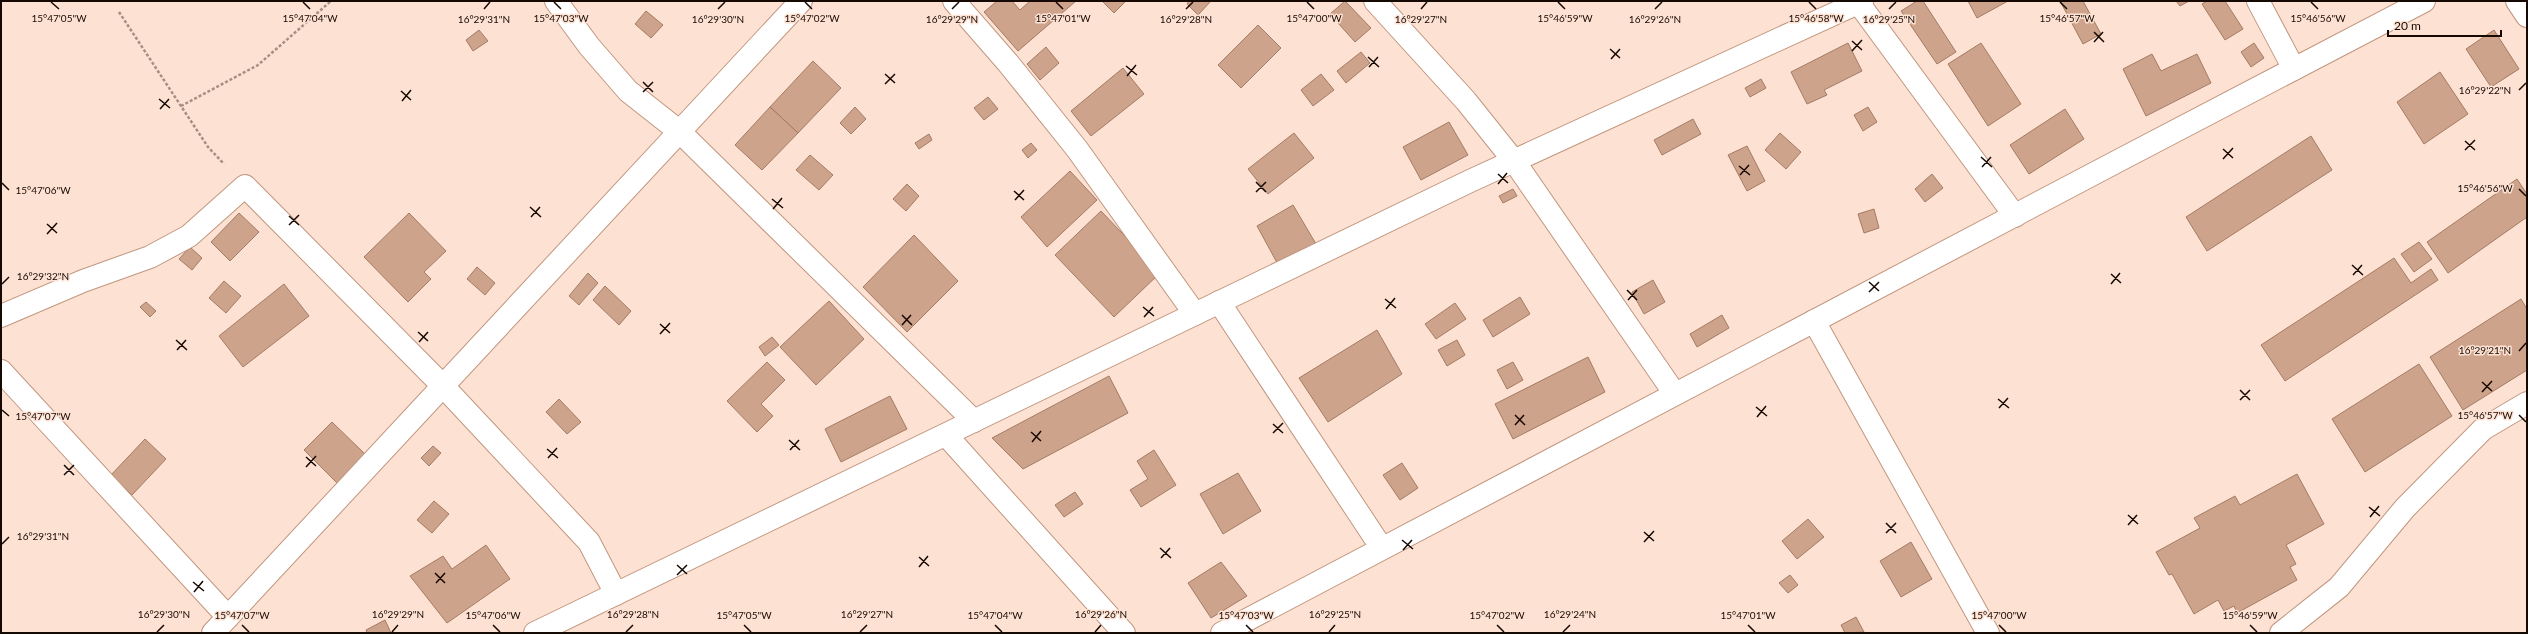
<svg xmlns="http://www.w3.org/2000/svg" width="2528" height="634" viewBox="0 0 2528 634" font-family="Lato,sans-serif">
	<style>
		.building { fill: #cea38b; stroke: #a47b64 }
		.lines { fill: none; stroke-linecap: round; stroke-linejoin: round }
		.minor-casing { stroke: #c1967f; stroke-width: 24 }
		.path { stroke: #a58f83; stroke-width: 2.5; stroke-dasharray: 3 2; stroke-linecap: butt }
		.minor { stroke: #fff; stroke-width: 22 }
		.ticks { fill: none; stroke: #160802; stroke-width: 1.5 }
		.ticks-label { font-size: 10px; text-anchor: middle; fill: #160802; stroke: #fde2d3; stroke-width: 3; stroke-linejoin: round; paint-order: stroke }
	</style>
	<rect width="100%" height="100%" fill="#fde2d3"/>
	<g class="building">
		<polygon points="997,1 1012,1 1020,10 1030,1 1076,1 1018,51 984,12"/>
		<polygon points="1102,1 1126,1 1114,13"/>
		<polygon points="1189,1 1211,1 1198,15 1187,4"/>
		<polygon points="1345,1 1371,28 1355,42 1330,14"/>
		<polygon points="1917,1 1923,1 1956,52 1937,64 1901,11"/>
		<polygon points="1968,1 2008,1 1977,18"/>
		<polygon points="2060,1 2083,1 2101,34 2083,44"/>
		<polygon points="2176,1 2189,1 2180,6"/>
		<polygon points="2207,1 2225,1 2243,29 2225,40 2202,4"/>
		<polygon points="646,11 663,25 651,38 635,24"/>
		<polygon points="1258,25 1281,48 1241,88 1218,65"/>
		<polygon points="479,30 488,41 473,51 466,40"/>
		<polygon points="2494,30 2519,69 2491,87 2466,49"/>
		<polygon points="1848,43 1862,71 1824,90 1827,95 1807,104 1791,72"/>
		<polygon points="1981,43 2021,104 1988,126 1948,64"/>
		<polygon points="2254,43 2264,58 2251,67 2241,52"/>
		<polygon points="1046,47 1059,63 1040,80 1027,64"/>
		<polygon points="1361,52 1370,63 1346,83 1337,71"/>
		<polygon points="2152,54 2161,71 2197,54 2211,83 2146,116 2123,69"/>
		<polygon points="813,61 841,88 798,133 770,107"/>
		<polygon points="1123,68 1144,94 1091,136 1071,111"/>
		<polygon points="2440,72 2468,114 2424,144 2397,102"/>
		<polygon points="1321,74 1334,90 1313,106 1301,90"/>
		<polygon points="1761,79 1766,88 1750,97 1745,88"/>
		<polygon points="988,97 998,109 984,120 974,108"/>
		<polygon points="770,107 798,133 762,170 735,145"/>
		<polygon points="855,107 866,119 851,134 840,123"/>
		<polygon points="1868,107 1877,122 1863,131 1854,115"/>
		<polygon points="2065,109 2084,139 2029,174 2010,145"/>
		<polygon points="1693,119 1701,134 1662,155 1654,140"/>
		<polygon points="1449,122 1468,155 1421,180 1403,147"/>
		<polygon points="1294,133 1314,158 1268,194 1248,169"/>
		<polygon points="1780,133 1801,152 1786,169 1765,150"/>
		<polygon points="929,134 932,140 919,149 915,143"/>
		<polygon points="2311,136 2332,170 2207,251 2186,217"/>
		<polygon points="1031,143 1037,150 1028,158 1022,150"/>
		<polygon points="1747,146 1765,181 1747,191 1728,155"/>
		<polygon points="810,155 833,175 819,190 796,170"/>
		<polygon points="1070,171 1097,200 1047,247 1021,217"/>
		<polygon points="1932,174 1943,188 1925,202 1915,189"/>
		<polygon points="2517,179 2527,194 2527,217 2448,273 2427,242"/>
		<polygon points="907,184 919,196 906,211 893,199"/>
		<polygon points="1513,189 1517,196 1503,203 1499,196"/>
		<polygon points="1293,205 1319,249 1281,270 1257,226"/>
		<polygon points="1874,209 1879,228 1864,233 1858,214"/>
		<polygon points="1101,211 1160,273 1114,317 1055,255"/>
		<polygon points="239,213 259,232 230,261 211,242"/>
		<polygon points="409,213 446,251 424,272 431,279 408,302 364,257"/>
		<polygon points="914,235 958,281 907,332 863,287"/>
		<polygon points="2419,242 2432,259 2414,272 2401,254"/>
		<polygon points="190,247 202,258 192,270 179,259"/>
		<polygon points="2394,258 2411,283 2431,269 2438,280 2285,381 2261,345"/>
		<polygon points="477,267 495,283 485,295 467,279"/>
		<polygon points="588,273 598,283 579,305 569,296"/>
		<polygon points="1653,280 1665,302 1644,314 1632,292"/>
		<polygon points="224,281 241,296 226,313 209,298"/>
		<polygon points="284,284 309,316 243,367 219,336"/>
		<polygon points="605,286 631,311 619,325 593,300"/>
		<polygon points="1520,297 1530,314 1493,337 1483,320"/>
		<polygon points="2521,299 2527,309 2527,370 2463,410 2430,357"/>
		<polygon points="829,301 864,339 816,385 780,347"/>
		<polygon points="146,302 156,311 150,317 140,307"/>
		<polygon points="1455,303 1466,319 1436,339 1425,324"/>
		<polygon points="1722,315 1729,328 1697,347 1690,334"/>
		<polygon points="1377,330 1402,374 1328,422 1299,378"/>
		<polygon points="772,337 779,345 765,356 759,347"/>
		<polygon points="1457,340 1465,355 1447,366 1438,350"/>
		<polygon points="1588,357 1605,392 1513,439 1495,404"/>
		<polygon points="767,362 785,380 761,404 773,416 757,432 727,401"/>
		<polygon points="1513,362 1523,380 1507,389 1497,370"/>
		<polygon points="2419,364 2452,416 2365,472 2332,419"/>
		<polygon points="1109,376 1128,413 1023,469 992,438"/>
		<polygon points="890,396 907,429 841,462 825,429"/>
		<polygon points="559,399 581,422 567,434 546,412"/>
		<polygon points="332,422 366,455 338,484 304,450"/>
		<polygon points="145,439 166,459 132,495 111,475"/>
		<polygon points="433,446 441,453 429,466 421,458"/>
		<polygon points="1154,450 1176,485 1141,507 1130,490 1148,479 1137,461"/>
		<polygon points="1402,463 1418,488 1400,500 1383,475"/>
		<polygon points="1238,473 1261,511 1223,534 1200,494"/>
		<polygon points="2297,474 2324,524 2286,545 2296,564 2290,567 2297,580 2237,613 2234,606 2224,611 2218,600 2194,614 2172,574 2169,575 2156,552 2200,528 2194,518 2235,496 2240,505"/>
		<polygon points="1075,492 1083,504 1064,517 1055,505"/>
		<polygon points="434,501 449,514 432,533 417,520"/>
		<polygon points="1808,519 1824,537 1797,559 1782,541"/>
		<polygon points="1911,542 1932,579 1901,597 1880,561"/>
		<polygon points="486,545 510,579 447,623 410,576 443,556 452,569"/>
		<polygon points="1221,562 1247,596 1211,618 1188,583"/>
		<polygon points="1790,575 1798,585 1788,593 1779,583"/>
		<polygon points="1856,617 1864,632 1845,633 1841,625"/>
		<polygon points="385,620 391,633 367,633 366,630"/>
	</g>
	<g class="lines">
		<g class="minor-casing">
			<g id="minor">
				<polyline points="556,1 589,46 628,91 680,132 974,421"/>
				<polyline points="954,1 1008,63 1077,149 1195,314"/>
				<polyline points="1375,1 1466,101 1514,161 1675,394"/>
				<polyline points="1857,1 2015,216"/>
				<polyline points="2258,1 2294,69"/>
				<polyline points="2517,1 2527,16"/>
				<polyline points="1219,302 1381,547"/>
				<polyline points="1,316 83,281 150,257 189,236 245,186 443,386 589,542 616,594"/>
				<polyline points="1814,321 1988,633"/>
				<polyline points="1,371 228,617"/>
				<polyline points="946,435 1124,633"/>
				<polyline points="213,633 801,1"/>
				<polyline points="535,633 1470,181 1862,1"/>
				<path d="M1222,633C1621,419 2023,211 2424,1"/>
				<polyline points="2281,633 2339,587 2405,508 2483,429 2527,403"/>
			</g>
		</g>
		<g class="path">
			<polyline points="119,12 208,147 224,164"/>
			<polyline points="181,106 258,65 331,1"/>
		</g>
		<use href="#minor" class="minor"/>
	</g>
	<path class="ticks" d="M51,2L59,9M303,2L310,9M554,2L561,9M805,2L812,9M1056,2L1063,9M1307,2L1314,9M1558,2L1565,9M1809,2L1816,9M2060,2L2067,9M2311,2L2318,9M484,9L490,2M718,9L725,2M952,9L959,2M1186,9L1193,2M1421,9L1427,2M1655,9L1662,2M1889,9L1896,2M2094,32L2104,42M1852,41L1862,50M2094,42L2103,32M1610,49L1620,58M1852,51L1862,40M1368,57L1379,67M1611,59L1620,49M1126,66L1137,75M1369,67L1378,57M885,74L895,83M1127,76L1136,65M643,82L653,92M885,84L895,74M2519,90L2526,83M401,91L411,100M643,92L653,82M159,99L170,108M402,101L411,90M160,109L169,99M2465,141L2475,150M2223,149L2233,158M2465,150L2475,140M1981,157L1992,167M2223,159L2233,148M1739,166L1750,175M1982,167L1991,157M1498,174L1508,183M1740,175L1749,165M1256,182L1266,192M2,183L9,190M1498,184L1507,173M2519,189L2526,196M1014,191L1024,200M1256,192L1266,182M772,199L783,208M1015,200L1024,190M530,207L541,217M773,209L782,198M289,216L299,225M531,217L540,207M47,224L57,233M289,225L299,215M47,234L57,223M2352,265L2363,275M2111,274L2121,283M2353,275L2362,265M1869,282L1879,291M2,284L9,277M2111,284L2120,273M1627,290L1637,300M1869,292L1879,282M1385,299L1396,308M1628,300L1637,290M1143,307L1154,316M1386,309L1395,298M902,315L912,325M1144,317L1153,307M660,324L670,333M902,325L911,315M418,332L428,341M660,334L670,323M176,340L187,350M419,342L428,332M177,350L186,340M2519,351L2526,343M2482,382L2492,391M2240,390L2250,400M2482,392L2492,381M1998,399L2009,408M2240,400L2250,390M1756,407L1767,416M1999,408L2008,398M2,410L9,416M1515,415L1525,425M2519,415L2526,422M1757,417L1766,406M1273,424L1283,433M1515,425L1524,415M1031,432L1041,441M1273,433L1283,423M789,440L800,450M1032,442L1041,431M547,449L558,458M790,450L799,440M306,457L316,466M548,458L557,448M64,465L74,475M306,467L316,456M64,475L74,465M2369,507L2380,516M2128,515L2138,524M2370,517L2379,506M1886,523L1896,533M2128,525L2137,515M1644,532L1654,541M1886,533L1896,523M1402,540L1413,549M1644,542L1654,531M2,544L9,537M1160,548L1171,558M1403,550L1412,540M919,557L929,566M1161,558L1170,548M677,565L687,574M919,567L928,556M435,573L445,583M677,575L687,565M193,582L204,591M436,583L445,573M194,592L203,581M242,625L249,632M493,625L500,632M744,625L751,632M995,625L1002,632M1246,625L1253,632M1497,625L1504,632M1748,625L1755,632M1999,625L2006,632M2250,625L2257,632M157,632L164,625M392,632L398,625M626,632L633,625M860,632L867,625M1095,632L1101,625M1329,632L1335,625M1563,632L1570,625"/>
	<g class="ticks-label">
		<text x="59" y="22">15°47'05"W</text>
		<text x="310" y="22">15°47'04"W</text>
		<text x="561" y="22">15°47'03"W</text>
		<text x="812" y="22">15°47'02"W</text>
		<text x="1063" y="22">15°47'01"W</text>
		<text x="1816" y="22">15°46'58"W</text>
		<text x="2318" y="22">15°46'56"W</text>
		<text x="1314" y="22">15°47'00"W</text>
		<text x="1565" y="22">15°46'59"W</text>
		<text x="2067" y="22">15°46'57"W</text>
		<text x="484" y="23">16°29'31"N</text>
		<text x="718" y="23">16°29'30"N</text>
		<text x="952" y="23">16°29'29"N</text>
		<text x="1186" y="23">16°29'28"N</text>
		<text x="1421" y="23">16°29'27"N</text>
		<text x="1655" y="23">16°29'26"N</text>
		<text x="1889" y="23">16°29'25"N</text>
		<text x="2485" y="94">16°29'22"N</text>
		<text x="2485" y="192">15°46'56"W</text>
		<text x="43" y="194">15°47'06"W</text>
		<text x="43" y="280">16°29'32"N</text>
		<text x="2485" y="354">16°29'21"N</text>
		<text x="2485" y="419">15°46'57"W</text>
		<text x="43" y="420">15°47'07"W</text>
		<text x="43" y="540">16°29'31"N</text>
		<text x="164" y="618">16°29'30"N</text>
		<text x="398" y="618">16°29'29"N</text>
		<text x="633" y="618">16°29'28"N</text>
		<text x="867" y="618">16°29'27"N</text>
		<text x="1101" y="618">16°29'26"N</text>
		<text x="1335" y="618">16°29'25"N</text>
		<text x="1570" y="618">16°29'24"N</text>
		<text x="242" y="619">15°47'07"W</text>
		<text x="493" y="619">15°47'06"W</text>
		<text x="744" y="619">15°47'05"W</text>
		<text x="995" y="619">15°47'04"W</text>
		<text x="1246" y="619">15°47'03"W</text>
		<text x="1497" y="619">15°47'02"W</text>
		<text x="1748" y="619">15°47'01"W</text>
		<text x="1999" y="619">15°47'00"W</text>
		<text x="2250" y="619">15°46'59"W</text>
	</g>
	<rect width="2528" height="634" fill="none" stroke="#160802" stroke-width="4"/>
	<path d="M2388 30v6h113v-6" fill="none" stroke="#160802" stroke-width="2"/>
	<text x="2394" y="30" font-size="12" fill="#160802" stroke="#fde2d3" stroke-width="3" paint-order="stroke">20 m</text>
</svg>
